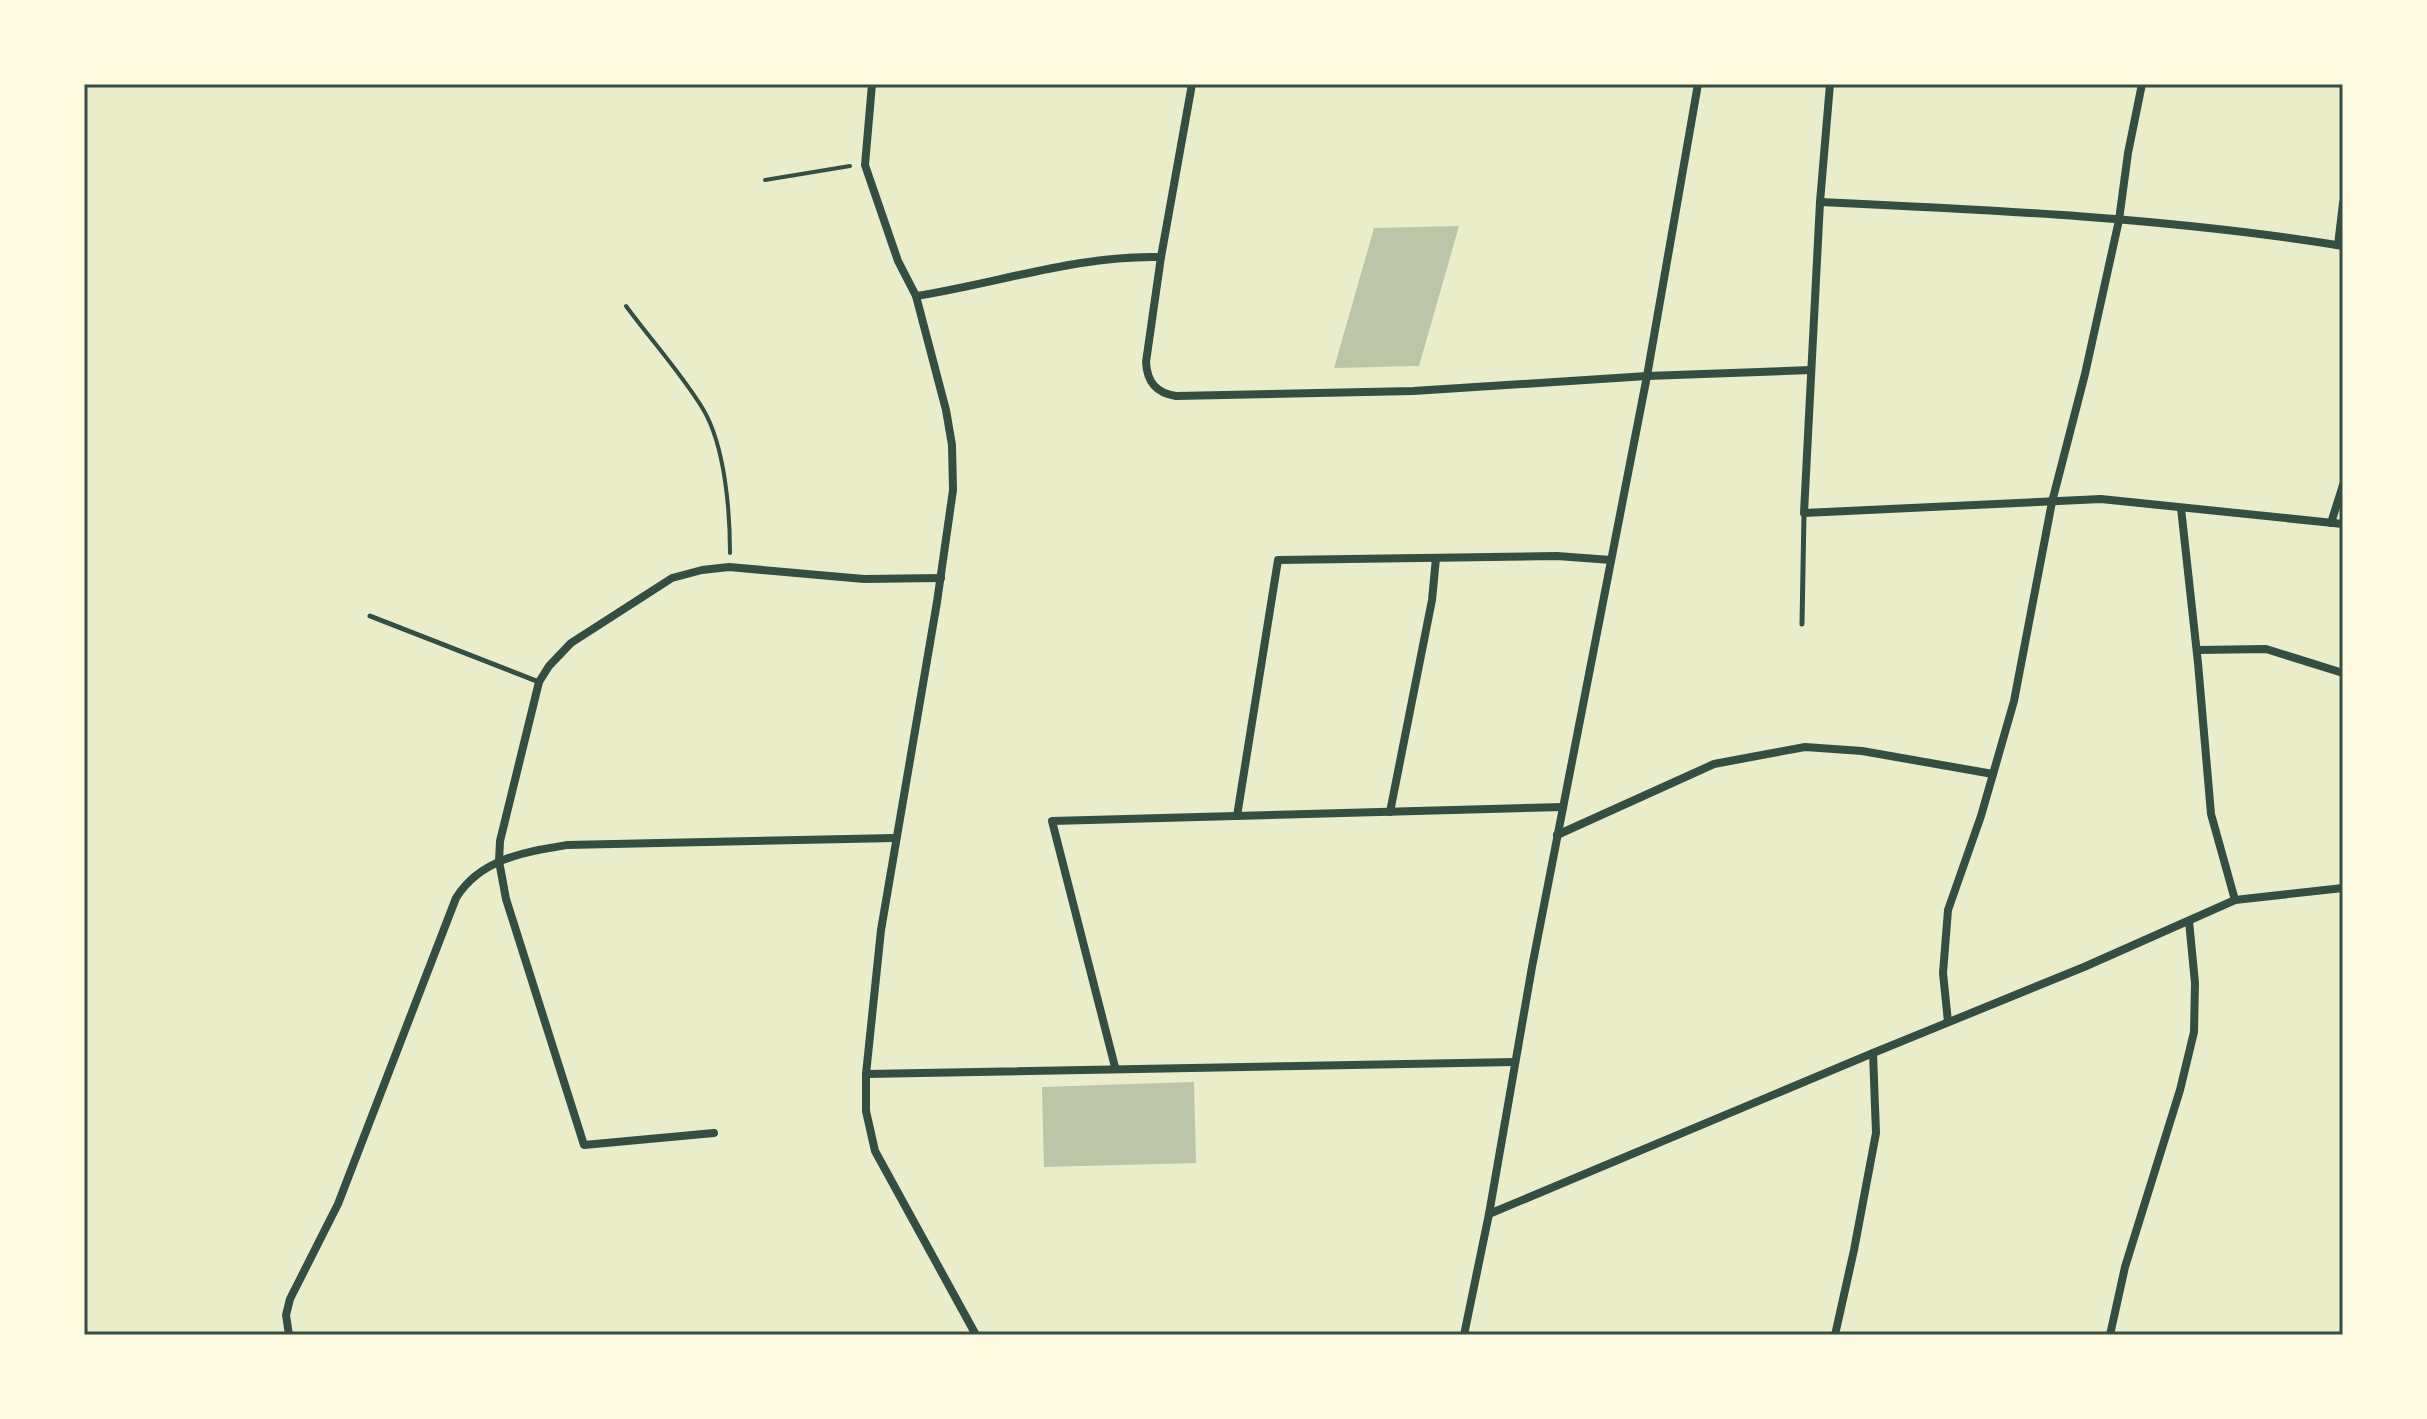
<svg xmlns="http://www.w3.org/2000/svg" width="2427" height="1419" viewBox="0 0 2427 1419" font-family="Helvetica,sans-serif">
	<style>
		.building { fill: #bcc5a7 }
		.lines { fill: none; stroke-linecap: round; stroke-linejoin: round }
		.path { stroke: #344e41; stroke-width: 4 }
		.service { stroke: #344e41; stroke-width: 5 }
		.minor { stroke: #344e41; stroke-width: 8 }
		.neatline { fill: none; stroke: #344e41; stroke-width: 3 }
	</style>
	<rect width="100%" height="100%" fill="#e9edc9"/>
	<g class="building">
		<polygon points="1459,226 1419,366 1334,368 1374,228"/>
		<polygon points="1194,1082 1196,1163 1044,1167 1042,1087"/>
	</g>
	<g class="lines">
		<g class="path">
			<polyline points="765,180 850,166"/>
			<path d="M626,306C651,340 681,373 703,409C725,446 730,511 730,553"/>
		</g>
		<g class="service">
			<polyline points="370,616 539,682"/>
			<polyline points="1802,624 1804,514"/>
		</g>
		<g class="minor">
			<path d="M872,84L865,165L898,261L916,296C999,283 1077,255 1161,257L1192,84"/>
			<polyline points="1698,84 1647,376 1532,967 1489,1214 1873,1053"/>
			<polyline points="1820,202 1830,84"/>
			<polyline points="2338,245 2343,203"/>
			<path d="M2343,246C2170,218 1995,210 1820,202L1804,513L2101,499L2343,524"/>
			<path d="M1161,257L1146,362C1147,382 1156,393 1176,396L1413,391L1647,376L1811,370"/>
			<polyline points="916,296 946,410 952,445 953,490 937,602 881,930 866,1074 866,1111 875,1151 976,1335"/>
			<polyline points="2181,508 2198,663 2211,814 2235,900 2343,888"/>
			<polyline points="2331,523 2343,485"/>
			<polyline points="2197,650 2266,649 2343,673"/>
			<polyline points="1390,812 1432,600 1436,558"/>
			<polyline points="1237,816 1278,560 1557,556 1611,560"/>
			<polyline points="1557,835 1714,764 1805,747 1862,751 1993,774"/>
			<polyline points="1948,1022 1943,973 1948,910 1981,816 2014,701 2052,502 2085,374 2119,220 2128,153 2142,84"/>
			<polyline points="1115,1067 1052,821 1563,807"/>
			<polyline points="866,1074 1515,1062"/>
			<polyline points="714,1133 584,1145 506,899 499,861 500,841 539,682 549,666 571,643 672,578 702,570 729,567 864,579 941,578"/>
			<path d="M289,1335L286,1315L290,1299L338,1204L456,898C480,859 524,852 567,845L895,838"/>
			<polyline points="1464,1335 1489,1214"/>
			<polyline points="1835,1335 1854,1250 1876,1133 1873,1053 2084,967 2235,900"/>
			<polyline points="2110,1335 2125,1267 2180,1090 2194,1032 2195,983 2189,921"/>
		</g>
	</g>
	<rect width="2427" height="1419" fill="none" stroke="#fefae0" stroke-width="172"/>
	<rect x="86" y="86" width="2255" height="1247" class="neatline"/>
</svg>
